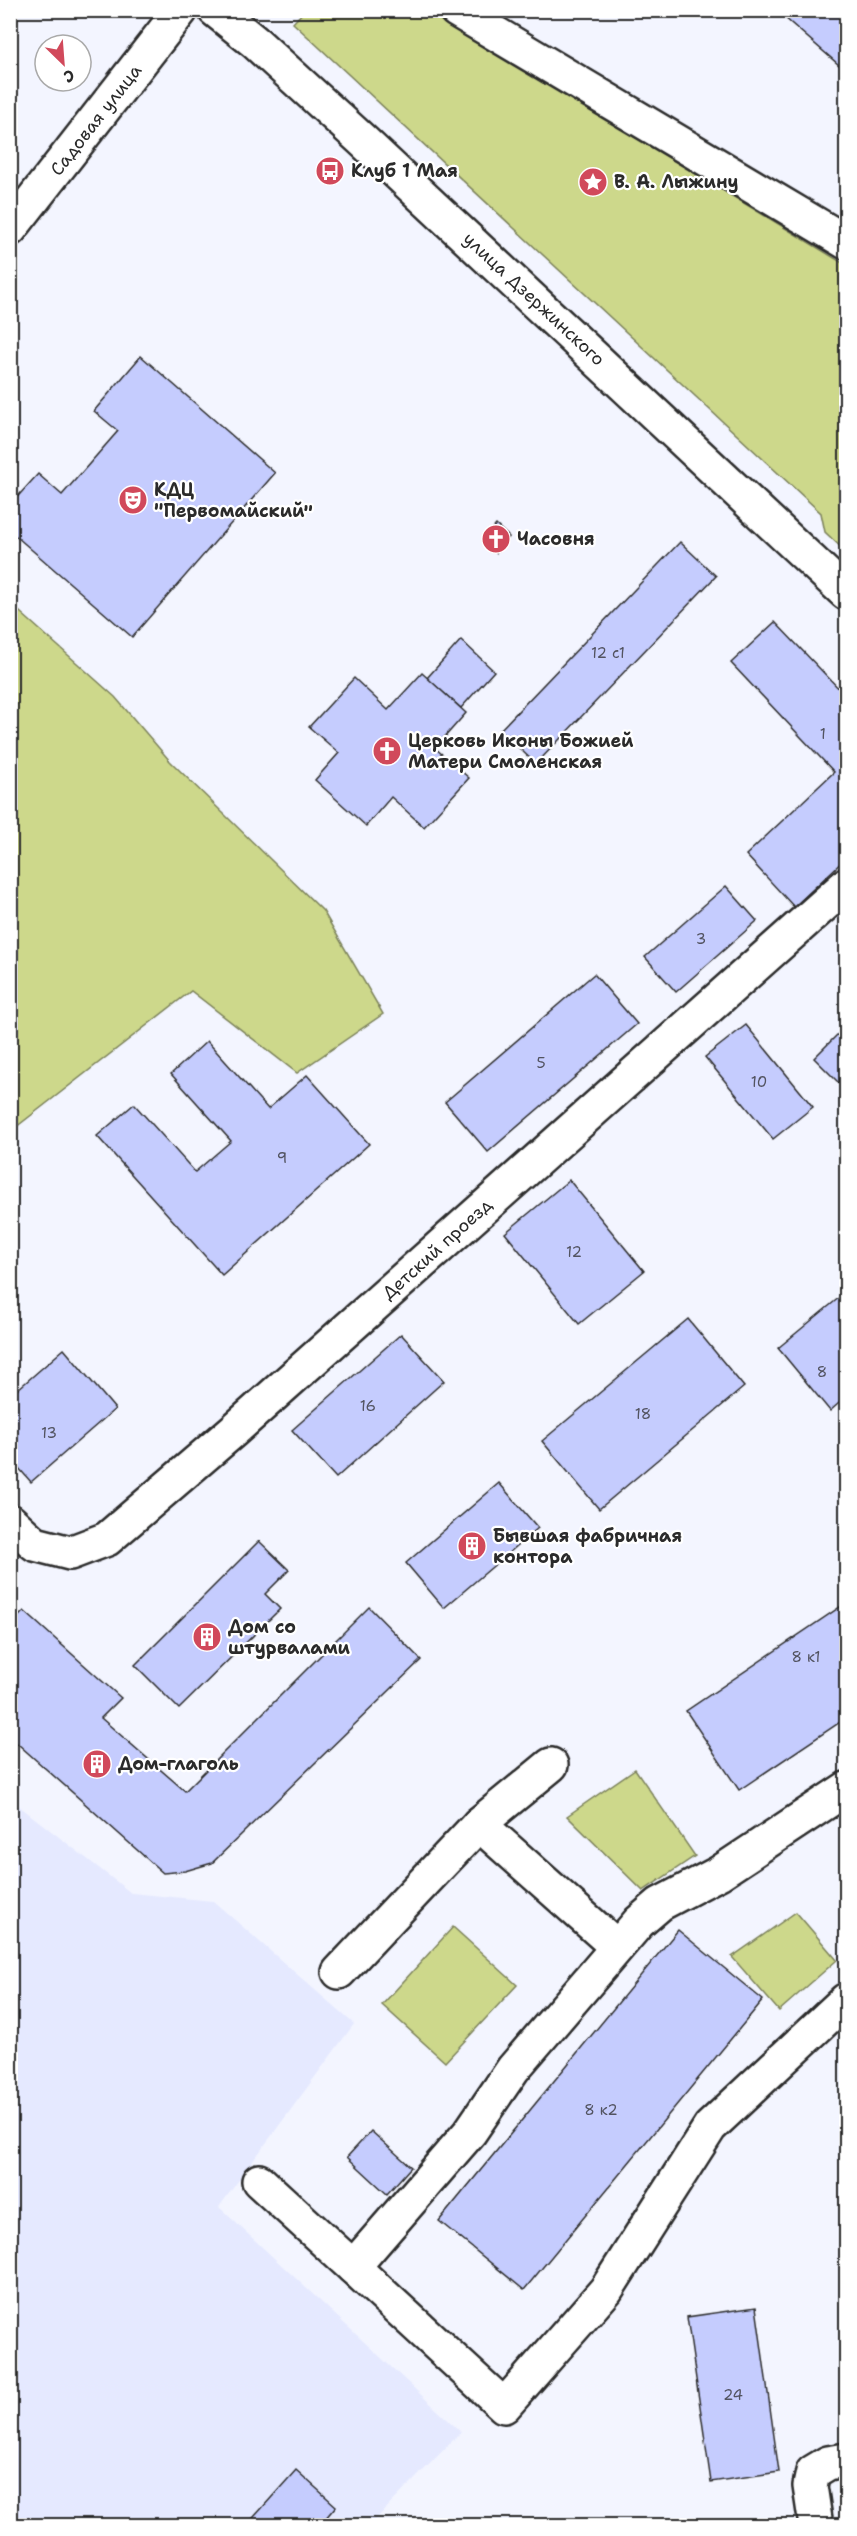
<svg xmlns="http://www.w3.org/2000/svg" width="857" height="2536" viewBox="0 0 857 2536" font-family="'Shantell Sans',sans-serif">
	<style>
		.built { fill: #e5e9ff }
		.green { fill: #cdd88b; stroke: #7c825b; stroke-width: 1.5 }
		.building { fill: #c5ccfe; stroke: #2b2b2b; stroke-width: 1.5 }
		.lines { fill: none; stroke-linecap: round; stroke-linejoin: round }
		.minor-casing { stroke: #2b2b2b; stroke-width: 38 }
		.minor { stroke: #fff; stroke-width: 33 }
		.labels { text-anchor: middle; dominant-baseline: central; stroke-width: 4.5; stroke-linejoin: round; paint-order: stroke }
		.number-label { font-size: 15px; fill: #525360 }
		.street-label { font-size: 18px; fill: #2b2b2b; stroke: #fff }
		.poi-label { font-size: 18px; font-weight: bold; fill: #2b2b2b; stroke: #fff; text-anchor: start }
	</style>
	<rect width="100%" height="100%" fill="#f3f5ff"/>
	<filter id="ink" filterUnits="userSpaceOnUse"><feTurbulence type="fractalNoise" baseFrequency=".0167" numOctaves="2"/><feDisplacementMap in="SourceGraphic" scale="12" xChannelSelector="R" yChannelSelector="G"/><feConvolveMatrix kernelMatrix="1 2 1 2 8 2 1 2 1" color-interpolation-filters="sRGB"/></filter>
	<g filter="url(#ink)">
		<polygon class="built" points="10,1799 131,1893 213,1901 354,2024 219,2207 461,2432 370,2525 11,2525"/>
		<g class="green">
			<polygon points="304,11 427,11 846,265 846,552 825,532 821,513 293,23"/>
			<polygon points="11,604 115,697 170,761 323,911 383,1014 297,1073 191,991 11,1131"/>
			<polygon points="635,1769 695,1856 643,1891 567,1816"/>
			<polygon points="796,1912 837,1960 779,2011 732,1957"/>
			<polygon points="453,1927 517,1985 445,2062 382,2005"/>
		</g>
		<g class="building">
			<polygon points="776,10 846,10 846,71"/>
			<polygon points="141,356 275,473 132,637 10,531 10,505 38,474 62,495 118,431 94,411"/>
			<polygon points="496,525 509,537 496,553 482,541"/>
			<polygon points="680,542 716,576 536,764 500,730"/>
			<polygon points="775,622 846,696 846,858 794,907 746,855 834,772 731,663"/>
			<polygon points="461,640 494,671 461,708 427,678"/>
			<polygon points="422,673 466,713 435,748 469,778 424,827 391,797 366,826 315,780 339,753 309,727 354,678 388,710"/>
			<polygon points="726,886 757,921 676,992 645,957"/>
			<polygon points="594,974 637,1024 488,1152 445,1102"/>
			<polygon points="746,1025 813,1107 773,1139 705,1057"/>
			<polygon points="846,1026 846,1090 814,1058"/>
			<polygon points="207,1041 268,1109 307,1075 369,1144 222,1275 97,1136 134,1104 195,1172 231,1141 171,1074"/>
			<polygon points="569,1180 644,1271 579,1324 505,1233"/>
			<polygon points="846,1292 846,1397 830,1411 778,1348"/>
			<polygon points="688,1319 744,1387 599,1509 542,1441"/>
			<polygon points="401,1334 444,1381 336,1478 292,1430"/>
			<polygon points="64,1349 115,1409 31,1482 10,1458 10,1396"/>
			<polygon points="499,1483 538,1528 444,1608 406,1563"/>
			<polygon points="259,1541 289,1570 265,1594 280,1609 179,1709 135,1665"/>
			<polygon points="846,1603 846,1718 739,1790 686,1711"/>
			<polygon points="369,1607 421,1660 212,1863 185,1871 163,1873 10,1737 10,1625 24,1611 121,1698 101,1718 185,1791"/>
			<polygon points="678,1930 763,2000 524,2290 439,2221"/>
			<polygon points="371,2131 411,2167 387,2194 347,2157"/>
			<polygon points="756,2307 779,2472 711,2482 687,2317"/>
			<polygon points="296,2470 336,2506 319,2526 246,2526"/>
		</g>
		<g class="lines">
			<g class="minor-casing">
				<g id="minor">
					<polyline points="215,10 256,43 361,139 846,593"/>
					<polyline points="456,10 846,242"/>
					<polyline points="10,229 181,10"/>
					<polyline points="10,1521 35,1544 70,1553 107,1539 233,1431 846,885"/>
					<polyline points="846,1789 719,1873 660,1904 639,1922 513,2069 470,2132 353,2267 504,2406 606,2290 710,2127 846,2000"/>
					<polyline points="479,1824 551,1765"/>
					<polyline points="339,1972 479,1824 616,1946"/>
					<polyline points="259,2181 353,2267"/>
					<polyline points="816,2526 810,2486 813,2472 828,2463 846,2460"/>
				</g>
			</g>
			<use href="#minor" class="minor"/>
		</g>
	</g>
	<defs>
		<g id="bus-disc" transform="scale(1.5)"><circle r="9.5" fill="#d1495b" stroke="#fff"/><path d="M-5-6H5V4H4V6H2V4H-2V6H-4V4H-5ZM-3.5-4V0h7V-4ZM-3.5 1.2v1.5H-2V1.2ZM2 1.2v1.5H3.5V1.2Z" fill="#fff"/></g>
		<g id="sight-disc" transform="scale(1.5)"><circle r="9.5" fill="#d1495b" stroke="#fff"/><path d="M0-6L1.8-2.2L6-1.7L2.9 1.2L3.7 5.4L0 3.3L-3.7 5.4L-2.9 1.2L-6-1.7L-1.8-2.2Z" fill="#fff"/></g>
		<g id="theatre-disc" transform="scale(1.5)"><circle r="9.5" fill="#d1495b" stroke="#fff"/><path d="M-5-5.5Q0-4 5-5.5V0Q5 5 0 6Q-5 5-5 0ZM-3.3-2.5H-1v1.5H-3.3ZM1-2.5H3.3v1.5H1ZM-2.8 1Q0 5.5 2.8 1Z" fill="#fff"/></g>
		<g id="church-disc" transform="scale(1.5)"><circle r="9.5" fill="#d1495b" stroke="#fff"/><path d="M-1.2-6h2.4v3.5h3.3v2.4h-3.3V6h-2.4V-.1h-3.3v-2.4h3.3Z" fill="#fff"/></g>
		<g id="building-disc" transform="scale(1.5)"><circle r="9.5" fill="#d1495b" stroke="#fff"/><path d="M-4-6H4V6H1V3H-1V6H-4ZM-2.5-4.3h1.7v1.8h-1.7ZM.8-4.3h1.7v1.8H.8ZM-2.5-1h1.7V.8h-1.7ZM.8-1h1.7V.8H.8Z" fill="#fff"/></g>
	</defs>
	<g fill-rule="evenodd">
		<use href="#bus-disc" x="330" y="171"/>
		<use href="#sight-disc" x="593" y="182"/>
		<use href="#theatre-disc" x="133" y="500"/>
		<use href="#church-disc" x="496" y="539"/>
		<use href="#church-disc" x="387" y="751"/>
		<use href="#building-disc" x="472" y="1546"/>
		<use href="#building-disc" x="207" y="1637"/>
		<use href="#building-disc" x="97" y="1764"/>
	</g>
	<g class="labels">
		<g class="number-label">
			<text x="608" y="653">12 с1</text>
			<text x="823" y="734">1</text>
			<text x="701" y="939">3</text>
			<text x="541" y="1063">5</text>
			<text x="759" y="1082">10</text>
			<text x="282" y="1158">9</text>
			<text x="574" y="1252">12</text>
			<text x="822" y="1372">8</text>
			<text x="368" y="1406">16</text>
			<text x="643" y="1414">18</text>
			<text x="49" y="1433">13</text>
			<text x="806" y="1657">8 к1</text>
			<text x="601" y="2110">8 к2</text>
			<text x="733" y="2395">24</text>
		</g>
		<g class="street-label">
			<text transform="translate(96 120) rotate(-52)">Садовая улица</text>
			<text transform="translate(534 299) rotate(43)">улица Дзержинского</text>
			<text transform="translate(437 1249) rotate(-42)">Детский проезд</text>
		</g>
		<g class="poi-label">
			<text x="351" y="171">Клуб 1 Мая</text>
			<text x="614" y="182">В. А. Лыжину</text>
			<text x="154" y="490">КДЦ<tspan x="154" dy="21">"Первомайский"</tspan></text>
			<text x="517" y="539">Часовня</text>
			<text x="408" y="741">Церковь Иконы Божией<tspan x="408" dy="21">Матери Смоленская</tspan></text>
			<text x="493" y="1536">Бывшая фабричная<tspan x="493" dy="21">контора</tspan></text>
			<text x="228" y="1627">Дом со<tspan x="228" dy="21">штурвалами</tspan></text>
			<text x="118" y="1764">Дом-глаголь</text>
		</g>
	</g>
	<rect width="857" height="2536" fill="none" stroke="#fff" stroke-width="36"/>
	<rect x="18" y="18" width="821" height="2500" fill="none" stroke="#2b2b2b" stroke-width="2" filter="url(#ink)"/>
	<g transform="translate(63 63) rotate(155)"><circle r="28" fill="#ffffff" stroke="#aaaaaa" stroke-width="1.5"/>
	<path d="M0-4.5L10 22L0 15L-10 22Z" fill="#d1495b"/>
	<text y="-9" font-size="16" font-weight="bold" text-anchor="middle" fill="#2b2b2b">С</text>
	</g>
</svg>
